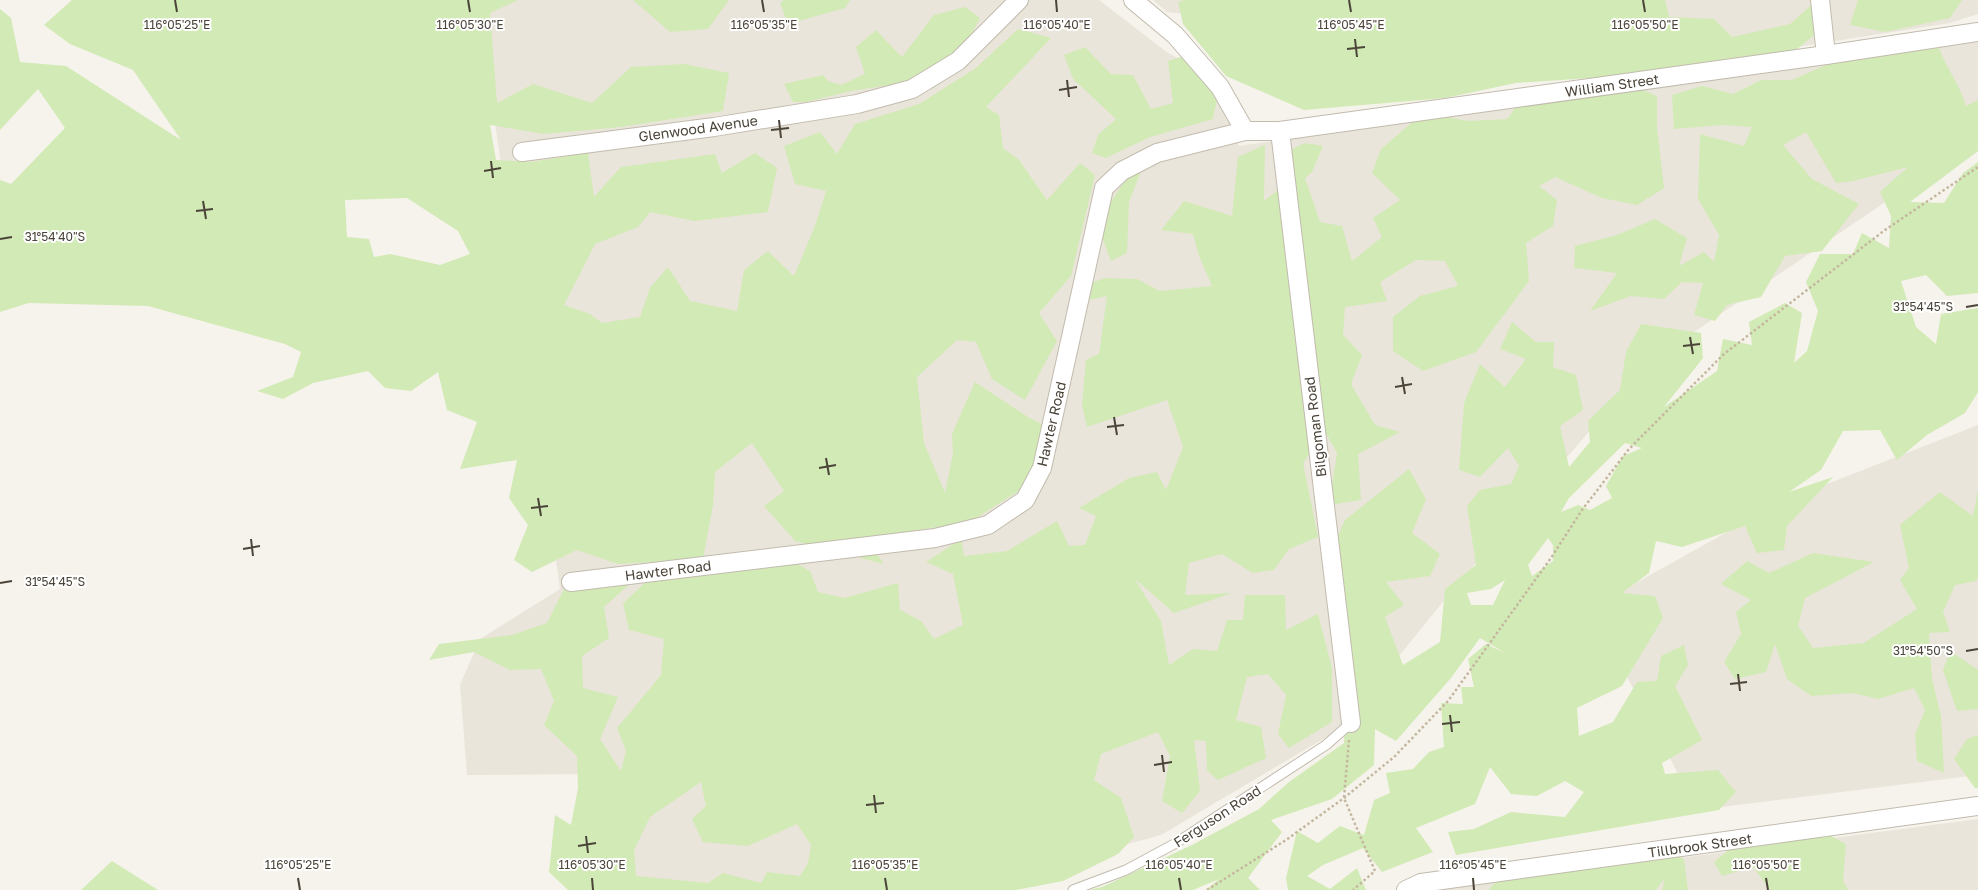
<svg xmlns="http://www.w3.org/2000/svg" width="1978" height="890" viewBox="0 0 1978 890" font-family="'Golos Text',sans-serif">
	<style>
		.residential { fill: #eae5da }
		.green { fill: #d2eab5; fill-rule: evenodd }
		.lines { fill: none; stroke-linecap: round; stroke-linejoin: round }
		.service-casing { stroke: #c2bbae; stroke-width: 11 }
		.minor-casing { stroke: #c2bbae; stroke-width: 20 }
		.path { stroke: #c4b79f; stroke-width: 2.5; stroke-dasharray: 2.5 2.5; stroke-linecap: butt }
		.service { stroke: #fff; stroke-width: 9 }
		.minor { stroke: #fff; stroke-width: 18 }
		.ticks { fill: none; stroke: #4b4439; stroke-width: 2 }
		.labels { text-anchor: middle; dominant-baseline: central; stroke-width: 4; stroke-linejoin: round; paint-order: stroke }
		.street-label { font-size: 14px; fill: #4b4439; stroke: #fff }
		.ticks-label { font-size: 12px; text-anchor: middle; fill: #4b4439; stroke: #fff; stroke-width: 4; stroke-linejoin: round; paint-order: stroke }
	</style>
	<rect width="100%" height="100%" fill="#f6f3ec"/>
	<g class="residential">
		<polygon points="478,0 1099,0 1168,53 1208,74 1239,146 1978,40 1978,139 1647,364 1446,598 1340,729 1161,835 959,890 616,890 593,774 467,775 460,685 480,639 560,589"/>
		<polygon points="1153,0 1978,0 1978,14 1950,23 1690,64 1167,12"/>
		<polygon points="1978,425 1978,775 1697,810 1591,608 1781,502"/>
		<polygon points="1978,819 1978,890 1435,890"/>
	</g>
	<g class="green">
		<path d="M72,0H518L490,13L497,103L533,84L592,103L631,67L684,64L729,73L723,111L621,127L544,134L490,125L496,160L531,162L588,153L594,197L621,167L715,154L722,173L755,153L777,168L768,212L694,221L650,212L638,227L595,244L564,305L590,314L602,323L640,317L650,288L668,267L690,301L737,311L744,270L768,251L794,276L815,226L826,191L795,184L784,146L820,132L837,154L855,124L919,104L976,68L1018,29L1051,38L986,107L999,115L1003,148L1019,160L1047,200L1080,163L1095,175L1071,276L1039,313L1057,341L1025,400L992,379L976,342L957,340L917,377L924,443L945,493L953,453L952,434L975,382L1028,417L1056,432L1036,480L970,522L866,538L884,564L795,541L764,506L784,491L752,443L715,472L713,505L703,559L618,564L577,550L532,572L514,560L528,525L509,498L517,460L460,469L477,422L447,410L438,372L411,391L385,388L368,371L313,383L283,399L257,391L293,377L301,352L285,344L148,306L29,303L0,312V180L11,184L65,128L38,89L0,130V9L11,18L20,62L66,66L181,140L133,70L70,44L44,25ZM407,198L458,231L470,254L440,265L390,254L374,257L369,239L347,237L345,200Z"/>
		<polygon points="633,0 729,0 708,29 670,32"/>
		<polygon points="784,0 850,0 845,8 788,24 780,3"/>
		<polygon points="1185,0 1665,0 1669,17 1714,19 1732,37 1790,24 1817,0 1824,27 1791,54 1620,76 1516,83 1445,98 1304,110 1226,76 1183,24 1178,2"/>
		<polygon points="1858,0 1962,0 1950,18 1885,32 1850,25"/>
		<polygon points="965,7 980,18 960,56 910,82 851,91 806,102 793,102 784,84 823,75 828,81 841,85 865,74 856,47 876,30 902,57 934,15"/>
		<path d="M1937,43C1945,66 1959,83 1966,106L1978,100V151L1910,202L1944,203L1963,173L1978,162V293L1947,296L1926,275L1901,281L1916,327L1936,344L1941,314L1978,308V392L1965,413L1927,435L1897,460L1880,430L1843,431L1821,470L1789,492L1833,477L1787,526L1784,550L1757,553L1745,526L1682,547L1656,541L1649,573L1622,593L1655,596L1663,618L1622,686L1577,708L1579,736L1613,722L1637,682L1657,681L1661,656L1684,645L1688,665L1675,686L1702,740L1662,763L1665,774L1718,770L1736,792L1719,810L1456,855L1448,832L1474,829L1511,812L1565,817L1584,792L1565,781L1537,796L1511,794L1490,767L1475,804L1416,828L1433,852L1382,872L1363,848L1323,865L1307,876L1330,889L1357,868L1366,890H1288L1286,878L1297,831L1318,843L1340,826L1364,835L1374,800L1390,793L1386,773L1413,769L1429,752L1444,747L1441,703L1463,704L1461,687H1474L1468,659L1486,644L1505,653L1480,638L1451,678L1396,741L1375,729L1374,765L1332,799L1271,820L1282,832L1248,878L1260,890H1206L1219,879L1193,890H1089L1102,887L1192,845L1259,809L1289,782L1344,743L1345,709L1330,553L1345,520L1409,469L1426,499L1412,533L1440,554L1430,576L1386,582L1404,605L1385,617L1403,665L1440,642L1445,589L1476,565L1467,506L1480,490L1511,484L1519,466L1508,448L1480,477L1459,470L1464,403L1480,364L1505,387L1526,359L1500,349L1512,322L1536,342H1554L1553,367L1576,375L1583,410L1560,426L1569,467L1590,442L1588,421L1620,390L1626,352L1641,324L1701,333L1703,358L1664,407L1717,371L1723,339L1752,345L1749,322L1785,303L1802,313L1794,363L1807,351L1818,311L1806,282L1820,254H1853L1862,233L1889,248L1891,216L1880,192L1908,167L1853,181L1836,183L1806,132L1783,145L1812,179L1859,204L1822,251L1785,256L1761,297L1727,305L1715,321L1694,315L1703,283L1682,282L1664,299L1631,296L1590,311L1617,273L1574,268L1575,246L1617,235L1655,219L1687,238L1679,266L1704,252L1714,262L1719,235L1698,199L1700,134L1744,146L1752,127L1722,125L1674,129L1672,95L1702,86L1733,94L1761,80H1792L1853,53ZM1625,443L1642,448L1623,456L1606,486L1612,498L1590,510L1578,505L1561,512L1569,498ZM1548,538L1553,545V561L1532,576L1528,565ZM1505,580L1493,605H1471L1467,593L1491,589Z"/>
		<polygon points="1085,47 1111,74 1133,75 1151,109 1173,103 1168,61 1191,54 1218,94 1213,119 1150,137 1106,158 1092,153 1098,135 1116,119 1073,79 1064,55"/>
		<path d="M1635,87L1657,96V128L1664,188L1637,205L1602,198L1555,177L1539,186L1557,200L1553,226L1526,243L1529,281L1476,352L1423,371L1393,351V317L1420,296L1458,286L1445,261L1416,260L1380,282L1387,301L1345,307L1343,335L1362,355L1351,384L1375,425L1400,432L1358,454L1361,500L1329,505L1337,453L1325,432L1303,463L1318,537L1289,549L1274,570L1253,573L1222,554L1189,563L1185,595L1232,593L1174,613L1134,578L1161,621L1169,665L1193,649L1217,651L1227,620H1243L1245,595H1285L1286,630L1318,614L1332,668V722L1289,748L1278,734L1286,695L1268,674L1247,677L1236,720L1261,727L1266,758L1218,780L1207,770L1206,741L1194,740L1200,791L1182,813L1162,801L1170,756L1158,732L1101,754L1094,780L1121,798L1134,837L1118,854L1063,881L1016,890H568L549,872L555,815L571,825L578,788L577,756L544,725L554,701L541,669L510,670L474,652L429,660L439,644L512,635L547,623L564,589L631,583L604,607L609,638L582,656L583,688L618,697L600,739L621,771L626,751L617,728L661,675L664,639L629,630L623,603L649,579L704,562L732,572L787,558L810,571L818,592L844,598L898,583L900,610L921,621L934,639L963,625L953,574L926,562L961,539L964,556L1007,551L1057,521L1069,546L1085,545L1096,516L1079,508L1129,478L1157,472L1166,490L1183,447L1167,400L1087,427L1082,405L1086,360L1099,354L1107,296L1079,302L1090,283L1106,278L1137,279L1160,291L1212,286L1199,256L1193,234L1161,230L1184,201L1232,216L1238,157L1265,145L1264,201L1280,188L1286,152L1305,143L1323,146L1312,172L1305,178L1320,222L1342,226L1352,261L1382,237L1373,218L1400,200L1372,173L1381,149L1423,113L1469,121L1507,119L1521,100ZM701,782L706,806L692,819L703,842L748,846L797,824L811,845L808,863L800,876L767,872L761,883L723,873L708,883L636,876L634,850L650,817Z"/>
		<polygon points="1145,161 1129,202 1127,253 1111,261 1097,223 1126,179"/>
		<polygon points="1978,490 1978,577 1976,581 1955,585 1943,612 1950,632 1929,633 1932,679 1941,716 1944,773 1917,761 1915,735 1925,710 1914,688 1878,699 1853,693 1811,696 1787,679 1775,644 1766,672 1735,679 1724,662 1741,634 1736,612 1751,600 1721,584 1747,561 1769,573 1813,553 1874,562 1805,598 1798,626 1813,648 1864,643 1917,609 1900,580 1909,568 1900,525 1940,492 1973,516"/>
		<polygon points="1950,651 1978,670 1978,709 1957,711 1943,670"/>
		<polygon points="1978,735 1978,788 1975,788 1954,759 1967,739"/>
		<polygon points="1822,831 1846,844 1843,881 1848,890 1770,890 1753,867 1722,876 1714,862 1733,846"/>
		<polygon points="1658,845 1684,859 1688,890 1662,890 1665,878 1656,890 1488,890 1503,875 1583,861 1617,866"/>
		<polygon points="112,861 158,890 159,890 81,890"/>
	</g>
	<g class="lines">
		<g class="service-casing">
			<polyline id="service" points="1073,890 1126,870 1176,843 1326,745 1351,723"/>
		</g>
		<g class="minor-casing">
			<g id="minor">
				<polyline points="1133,0 1175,35 1220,87 1245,131"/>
				<polyline points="1820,0 1826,55"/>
				<polyline points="1280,131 1351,723"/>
				<polyline points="522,152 714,127 857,104 912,89 958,61 1019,0"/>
				<polyline points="571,582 935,538 988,525 1025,500 1042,468 1104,188 1122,171 1157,153 1245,131 1280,131 1826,55 1978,32"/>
				<polyline points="1406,890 1421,883 1978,806"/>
			</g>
		</g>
		<g class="path">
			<polyline points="1349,740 1344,798 1375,871 1353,890"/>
			<polyline points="1207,890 1286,840 1344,798 1394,757 1448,701 1551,558 1582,510 1629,449 1724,354 1885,230 1978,167"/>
		</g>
		<use href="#service" class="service"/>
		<use href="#minor" class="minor"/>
	</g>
	<path class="ticks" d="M175,0L177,12M468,0L470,12M762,0L764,12M1056,0L1057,12M1349,0L1351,12M1643,0L1645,12M1355,39L1357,57M1347,49L1365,47M1067,80L1069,97M1059,90L1077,87M779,120L781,138M771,130L789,128M491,161L493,178M484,171L501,168M203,201L206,219M196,211L213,209M0,239L12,237M1966,307L1978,305M1690,337L1693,354M1683,346L1700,344M1402,377L1405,394M1395,387L1412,384M1114,417L1117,435M1107,427L1124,425M826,458L829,475M819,468L836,465M538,498L541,516M531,508L548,506M251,539L253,556M243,549L260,546M0,583L12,581M1966,651L1978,649M1738,674L1740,691M1730,684L1747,682M1450,715L1452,732M1442,724L1460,722M1162,755L1164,772M1154,765L1172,762M874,795L876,813M866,805L884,803M586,836L588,853M578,846L596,843M298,878L300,890M592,878L593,890M885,878L887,890M1179,878L1181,890M1473,878L1474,890M1766,878L1768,890"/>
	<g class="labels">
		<g class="street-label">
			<text transform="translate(1612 85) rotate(-8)">William Street</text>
			<text transform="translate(698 128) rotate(-8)">Glenwood Avenue</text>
			<text transform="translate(1051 424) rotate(-77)">Hawter Road</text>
			<text transform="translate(1315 427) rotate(-97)">Bilgoman Road</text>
			<text transform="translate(668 570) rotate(-7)">Hawter Road</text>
			<text transform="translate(1217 816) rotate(-33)">Ferguson Road</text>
			<text transform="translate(1700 845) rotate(-8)">Tillbrook Street</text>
		</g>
	</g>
	<g class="ticks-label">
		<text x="177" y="29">116°05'25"E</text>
		<text x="470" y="29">116°05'30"E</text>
		<text x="764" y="29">116°05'35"E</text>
		<text x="1057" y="29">116°05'40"E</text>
		<text x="1351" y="29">116°05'45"E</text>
		<text x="1645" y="29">116°05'50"E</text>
		<text x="55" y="241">31°54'40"S</text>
		<text x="1923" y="311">31°54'45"S</text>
		<text x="55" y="586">31°54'45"S</text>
		<text x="1923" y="655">31°54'50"S</text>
		<text x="298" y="869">116°05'25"E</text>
		<text x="592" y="869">116°05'30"E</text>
		<text x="885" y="869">116°05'35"E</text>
		<text x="1179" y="869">116°05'40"E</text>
		<text x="1473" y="869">116°05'45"E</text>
		<text x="1766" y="869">116°05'50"E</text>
	</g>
</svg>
